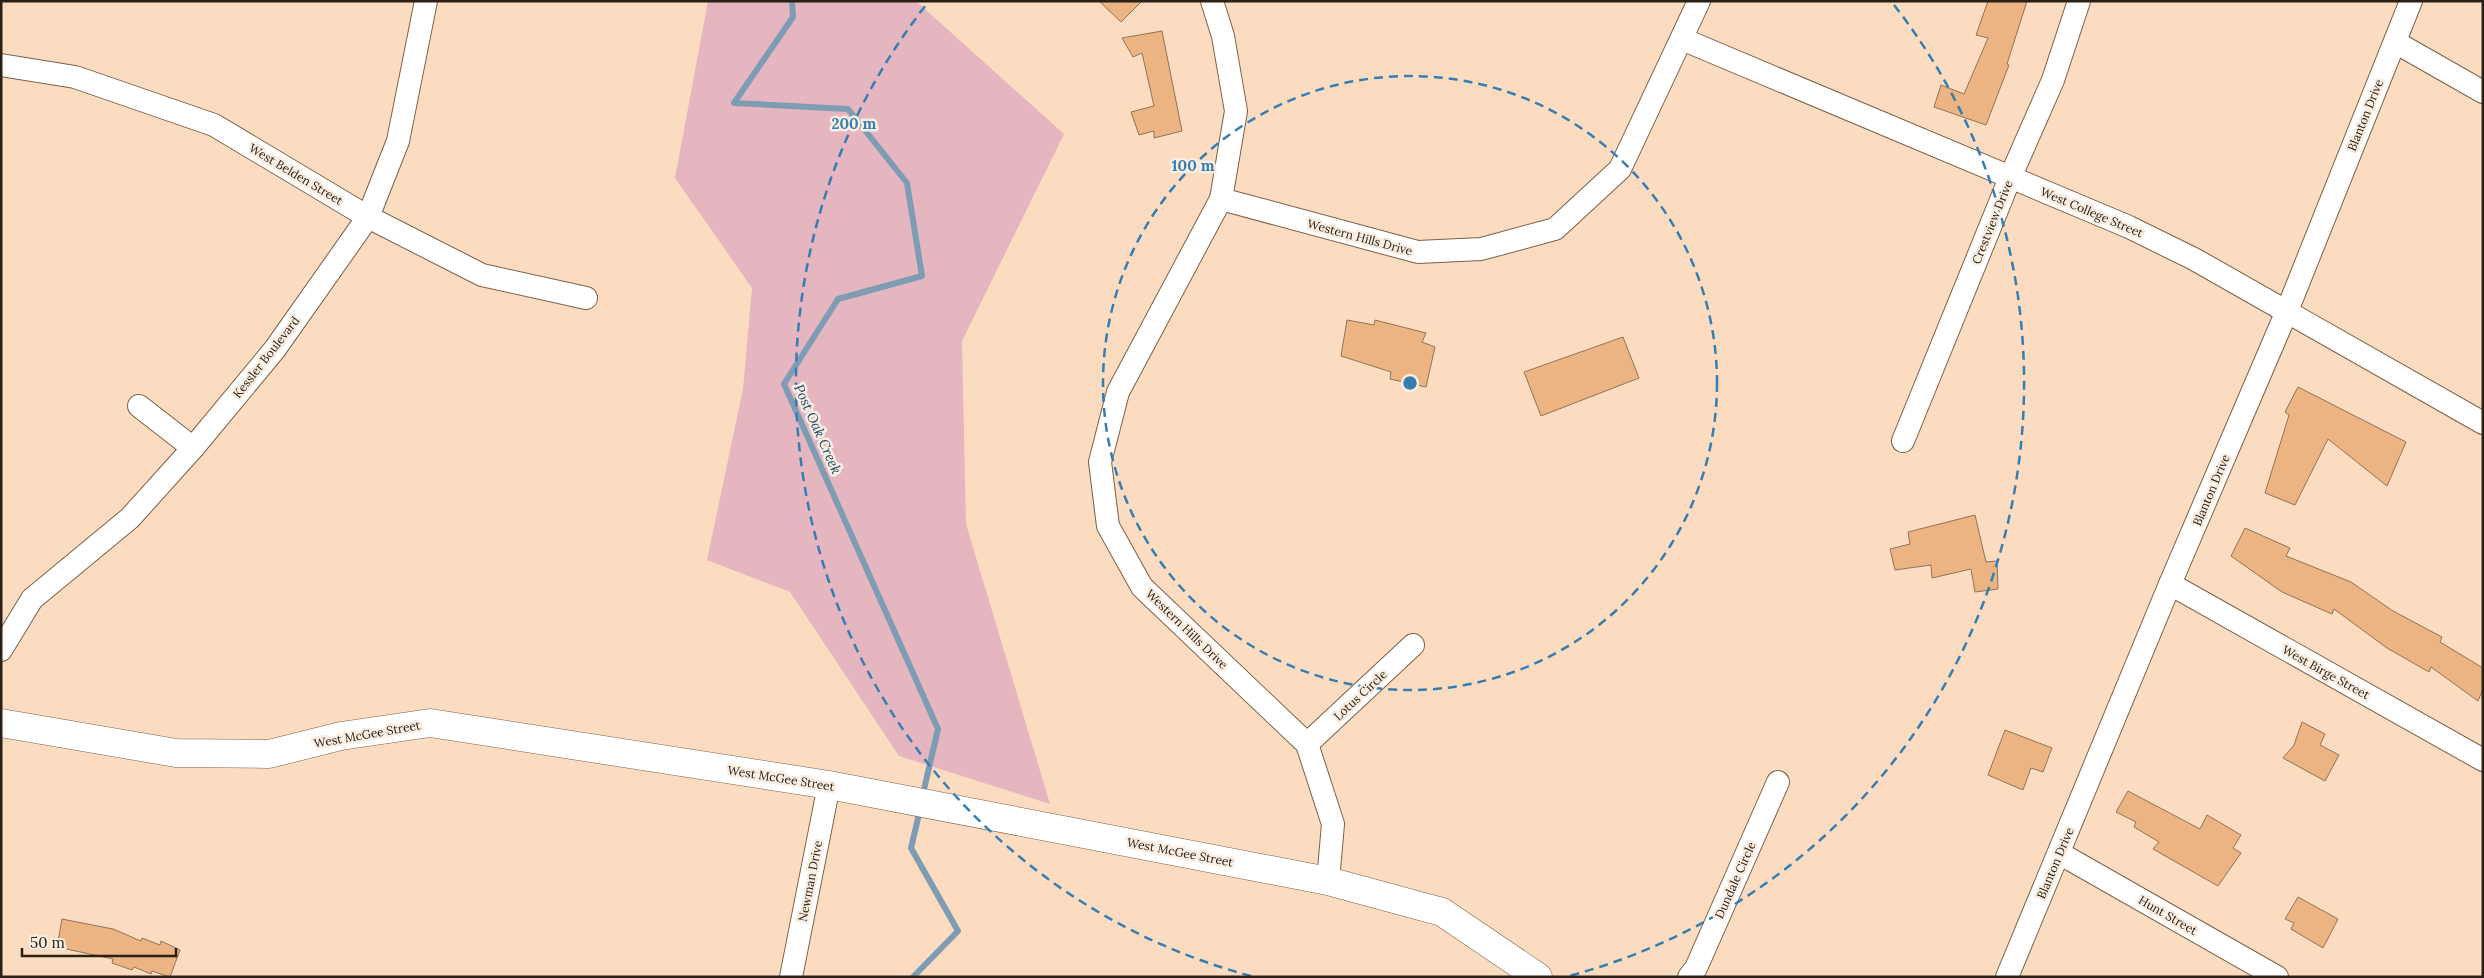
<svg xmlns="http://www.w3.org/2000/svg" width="2484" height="978" viewBox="0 0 2484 978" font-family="Lora,serif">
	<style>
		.green { fill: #e5b5c0 }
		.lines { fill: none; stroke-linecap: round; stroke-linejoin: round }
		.stream { stroke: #7e9cb4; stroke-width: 6 }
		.building { fill: #ecb482; stroke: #90745b }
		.street-casing { stroke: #7c6048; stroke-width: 24 }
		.secondary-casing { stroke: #7c6048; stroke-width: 29 }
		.street { stroke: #fff; stroke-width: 22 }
		.secondary { stroke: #fff; stroke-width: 28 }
		.ring { fill: none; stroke: #347eb1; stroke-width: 2.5; stroke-dasharray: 9 6 }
		.labels { text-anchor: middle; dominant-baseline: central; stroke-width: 5; stroke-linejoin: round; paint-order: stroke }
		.street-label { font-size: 12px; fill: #2b2016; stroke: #faede2 }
		.water-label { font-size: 14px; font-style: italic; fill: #194766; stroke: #faede2 }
		.centre { fill: #347eb1; stroke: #faede2; stroke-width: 2.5 }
		.ring-label { font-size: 15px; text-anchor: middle; font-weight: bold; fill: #347eb1; stroke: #faede2; stroke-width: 5; stroke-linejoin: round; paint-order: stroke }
	</style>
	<rect width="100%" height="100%" fill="#fcdcc1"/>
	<polygon class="green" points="708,1 916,1 1064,134 962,341 966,524 1050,804 899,756 790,592 707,560 743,389 752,288 675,178"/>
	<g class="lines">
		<g class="stream">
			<polyline points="792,1 793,17 734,103 848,109 907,183 922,276 838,299 784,384 938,729 922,798"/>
			<polyline points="913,977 958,931 911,848 920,810"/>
		</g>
	</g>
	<g class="building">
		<polygon points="1099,1 1142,1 1121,22"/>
		<polygon points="1988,1 2027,1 2007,64 2009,65 1986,125 1934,107 1941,85 1964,94 1988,38 1976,35"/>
		<polygon points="1162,31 1182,131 1154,138 1154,131 1139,135 1131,112 1154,106 1142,53 1133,57 1122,38"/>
		<polygon points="1347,320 1374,325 1375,320 1426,333 1422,342 1435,347 1426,387 1390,379 1391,372 1341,356"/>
		<polygon points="1623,337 1639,378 1541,416 1524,372"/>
		<polygon points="2298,387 2406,442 2387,486 2328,439 2295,505 2265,493 2289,415 2285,412"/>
		<polygon points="1975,515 1986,562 1997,561 1998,589 1975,592 1971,569 1932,578 1931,565 1895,570 1890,549 1910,544 1908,532"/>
		<polygon points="2245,528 2290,548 2286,556 2351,582 2393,611 2442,637 2440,642 2483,668 2483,689 2478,701 2431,667 2429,672 2387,648 2334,609 2332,614 2282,592 2231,556"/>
		<polygon points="2302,722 2325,734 2320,745 2339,755 2325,781 2283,758 2294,745"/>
		<polygon points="2005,730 2052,748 2043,772 2031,768 2023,790 1988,775"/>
		<polygon points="2128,791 2200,829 2207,815 2241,835 2233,848 2241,853 2218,886 2153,849 2159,842 2134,827 2136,822 2116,812"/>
		<polygon points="2298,897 2338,919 2323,948 2291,929 2294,923 2285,919"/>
		<polygon points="62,919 113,929 141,941 142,938 160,945 161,941 180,950 170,977 152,971 151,974 134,967 132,970 112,963 113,959 57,947"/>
	</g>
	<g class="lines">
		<g class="street-casing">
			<g id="street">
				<polyline points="1212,1 1223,36 1236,111 1221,199 1418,252 1481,249 1555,229 1620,169 1699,1"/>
				<polyline points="1682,39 2129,227 2194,259 2483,423"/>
				<polyline points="2395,42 2483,92"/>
				<polyline points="1,65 75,77 214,125 368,217 482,275 586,298"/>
				<polyline points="1221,199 1118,392 1100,462 1108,526 1142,587 1307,744 1333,824 1328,881"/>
				<polyline points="139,406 193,448"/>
				<polyline points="1903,441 2010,178 2053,80 2079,1"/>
				<polyline points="2170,584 2483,760"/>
				<polyline points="1,650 32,599 130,518 193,448 275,349 368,217 398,141 426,1"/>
				<polyline points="1307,744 1413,645"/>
				<polyline points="2059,853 2277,977"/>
				<polyline points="791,977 829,785"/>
				<polyline points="1689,977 1696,968 1778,782"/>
				<polyline points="2007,977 2170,584 2287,311 2411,1"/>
			</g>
		</g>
		<g class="secondary-casing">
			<polyline id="secondary" points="1,723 176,753 269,754 341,736 430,723 829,785 1328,881 1442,912 1538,977"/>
		</g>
		<use href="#street" class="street"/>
		<use href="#secondary" class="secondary"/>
	</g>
	<g class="ring">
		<circle cx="1410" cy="383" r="307"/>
		<path d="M1251 976A614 614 0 0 1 926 5M1894 5A614 614 0 0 1 1569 976"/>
	</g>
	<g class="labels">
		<g class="street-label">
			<text transform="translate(2365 115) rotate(-68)">Blanton Drive</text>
			<text transform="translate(296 174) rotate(31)">West Belden Street</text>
			<text transform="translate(2092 212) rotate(23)">West College Street</text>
			<text transform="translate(1992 222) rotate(-68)">Crestview Drive</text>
			<text transform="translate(1360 237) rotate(15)">Western Hills Drive</text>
			<text transform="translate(266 357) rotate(-52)">Kessler Boulevard</text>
			<text transform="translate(2211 490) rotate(-67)">Blanton Drive</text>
			<text transform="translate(1187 629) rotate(44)">Western Hills Drive</text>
			<text transform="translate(2326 672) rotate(29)">West Birge Street</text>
			<text transform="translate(1360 695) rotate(-43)">Lotus Circle</text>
			<text transform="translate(367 734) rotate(-10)">West McGee Street</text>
			<text transform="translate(781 778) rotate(9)">West McGee Street</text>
			<text transform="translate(1180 852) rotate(11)">West McGee Street</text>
			<text transform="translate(2055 863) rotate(-67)">Blanton Drive</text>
			<text transform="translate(1735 880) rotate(-66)">Dundale Circle</text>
			<text transform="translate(810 881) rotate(-79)">Newman Drive</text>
			<text transform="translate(2168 915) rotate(30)">Hunt Street</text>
		</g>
		<g class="water-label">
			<text transform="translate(818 429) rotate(66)">Post Oak Creek</text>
		</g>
	</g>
	<circle cx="1410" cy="383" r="8" class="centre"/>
	<g class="ring-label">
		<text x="854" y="129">200 m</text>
		<text x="1193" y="171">100 m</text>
	</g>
	<rect width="2484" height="978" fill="none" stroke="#2b2016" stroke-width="5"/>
	<path d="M22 948v8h154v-8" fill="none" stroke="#2b2016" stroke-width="2.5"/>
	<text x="30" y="948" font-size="15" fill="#2b2016" stroke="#faede2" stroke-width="4" paint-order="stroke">50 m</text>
</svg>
